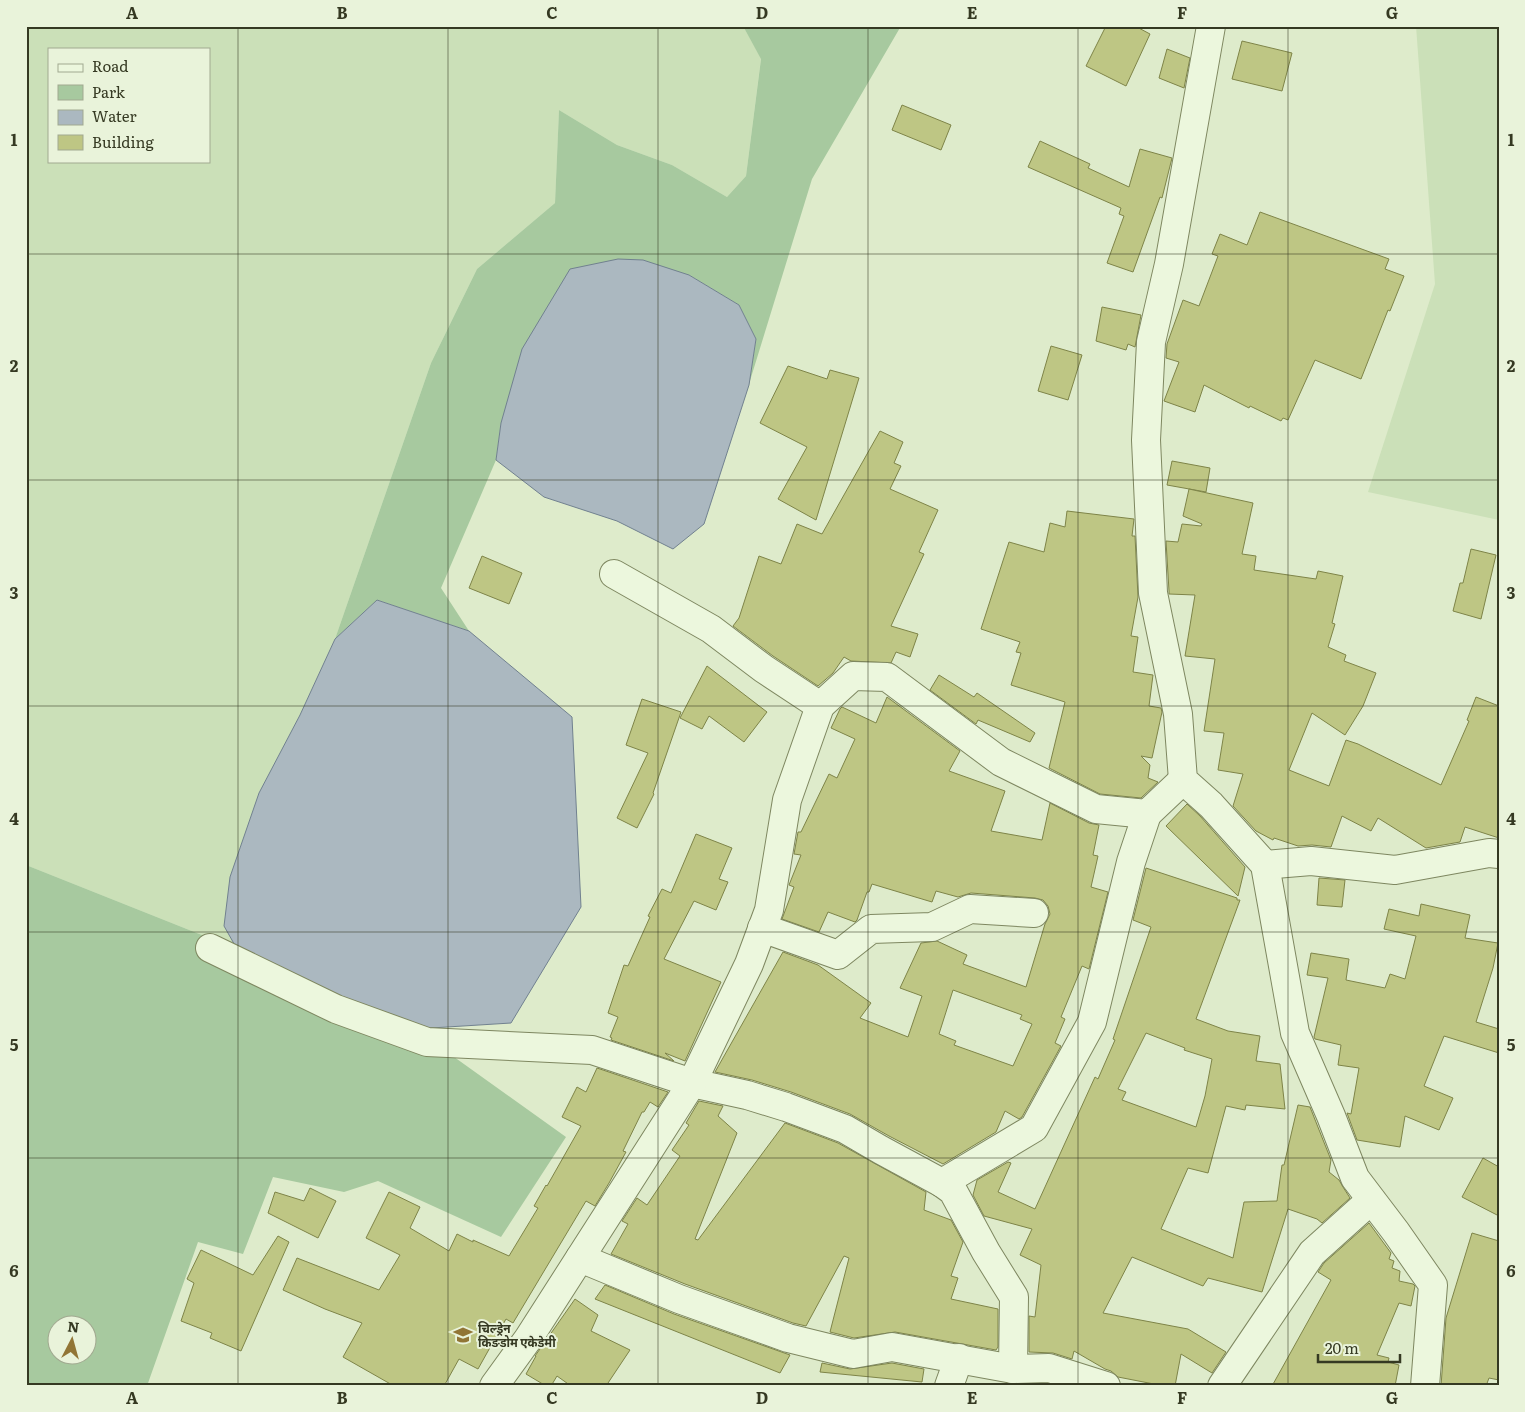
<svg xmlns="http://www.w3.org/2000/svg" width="1525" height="1412" viewBox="0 0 1525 1412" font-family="Literata,'Noto Sans Devanagari',serif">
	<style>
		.farmland { fill: #cbe0b8; fill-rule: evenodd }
		.green { fill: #a7c99f; fill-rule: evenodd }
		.water { fill: #abb8c0; stroke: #71818f }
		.building { fill: #bec684; stroke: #7e8448; fill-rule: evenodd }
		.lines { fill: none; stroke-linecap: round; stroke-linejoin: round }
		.street-casing { stroke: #7e8760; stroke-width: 30 }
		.street { stroke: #ecf7dd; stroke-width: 28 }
		.grid { fill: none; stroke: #353922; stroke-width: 1; stroke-opacity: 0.55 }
		.labels { text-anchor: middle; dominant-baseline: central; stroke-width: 4; stroke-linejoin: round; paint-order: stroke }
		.poi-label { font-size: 12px; font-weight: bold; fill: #353922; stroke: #e9f3da; text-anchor: start }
		.neatline { fill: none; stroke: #353922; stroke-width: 2 }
		.grid-label { font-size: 16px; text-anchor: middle; font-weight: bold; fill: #353922 }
	</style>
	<rect width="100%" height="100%" fill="#deebcb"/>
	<g class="farmland">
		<path d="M26,26H743L761,58L746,176L727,197L672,165L617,145L559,110L555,203L477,269L431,363L335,639L300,715L237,949L26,865ZM49,49H209V161H49Z"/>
		<polygon points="1416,26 1499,26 1499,520 1368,492 1435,284"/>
	</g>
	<g class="green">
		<polygon points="743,26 901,26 812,179 749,384 756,339 739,305 689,275 501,423 496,460 441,588 469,631 377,600 335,639 431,363 477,269 555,203 559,110 617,145 672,165 727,197 746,176 761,59"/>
		<path d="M26,865L237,949L415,1029L566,1137L501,1237L378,1181L344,1192L273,1177L243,1254L198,1242L147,1386H26ZM58,1324H88V1354H58Z"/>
	</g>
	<g class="water">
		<polygon points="618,259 643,260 689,275 739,305 756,339 749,385 704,524 673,549 617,521 544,497 496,460 501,423 522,349 570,269"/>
		<polygon points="377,600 469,631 572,717 581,907 511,1023 415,1029 347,1005 237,949 224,926 230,877 259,793 300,715 335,639"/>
	</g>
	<g class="building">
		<polygon points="1106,26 1135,26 1150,34 1126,86 1086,66"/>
		<polygon points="1242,41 1292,53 1282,91 1232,79"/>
		<polygon points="1167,49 1190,58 1184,88 1159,78"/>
		<polygon points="902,105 951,125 941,150 892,130"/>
		<polygon points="1040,141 1090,164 1088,168 1129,187 1140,149 1172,158 1162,198 1160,197 1133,272 1107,263 1124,216 1119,214 1121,208 1028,167"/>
		<polygon points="1260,212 1389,259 1385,269 1404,276 1390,311 1388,310 1361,379 1315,360 1288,420 1283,418 1281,421 1250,406 1249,408 1204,385 1195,412 1164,401 1179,362 1166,358 1167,344 1183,300 1199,306 1218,256 1212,254 1220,234 1247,245"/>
		<polygon points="1102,307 1141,315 1135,347 1128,344 1126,350 1096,341"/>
		<polygon points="1051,346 1082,355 1068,400 1038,391"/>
		<polygon points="788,366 827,379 830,370 859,378 816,520 778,499 807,447 760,423"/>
		<polygon points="880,431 903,442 894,463 901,466 890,489 938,510 919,552 924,554 891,626 918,634 910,657 896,652 891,663 851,661 844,657 833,673 818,686 773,656 733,626 739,618 759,556 781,564 797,524 822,534"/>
		<polygon points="1172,461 1210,468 1206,492 1167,485"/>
		<polygon points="1189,489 1253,503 1242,554 1256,556 1254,570 1316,579 1318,571 1343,576 1332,623 1335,624 1328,647 1346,655 1344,661 1376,673 1363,706 1345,735 1312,713 1289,770 1329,786 1346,740 1358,744 1441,785 1469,721 1467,720 1476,697 1499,706 1499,838 1465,827 1460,842 1426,848 1378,818 1371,831 1342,816 1331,847 1312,845 1298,846 1274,838 1273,840 1256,831 1233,806 1243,774 1218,770 1224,733 1204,731 1215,659 1185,656 1195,595 1169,594 1169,591 1166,541 1178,542 1182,524 1201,526 1202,524 1183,516"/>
		<polygon points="1067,511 1134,519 1132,536 1135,536 1138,597 1131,636 1138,637 1133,672 1153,675 1149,706 1161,708 1162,712 1152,758 1141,756 1150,765 1148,778 1158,782 1141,798 1100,794 1049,768 1065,702 1011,685 1021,653 1016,652 1020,642 981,629 1009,542 1044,552 1050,523 1065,527"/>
		<polygon points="1471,549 1496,555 1481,619 1453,611 1460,583 1463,583"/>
		<polygon points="482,556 522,573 509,604 469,588"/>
		<polygon points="707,666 767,712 744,742 709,716 702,729 680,718"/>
		<polygon points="939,675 974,697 977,693 1035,733 1030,742 978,720 976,724 930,690"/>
		<path d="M887,697L960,751L949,771L1005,791L991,831L1042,840L1050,803L1089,823L1099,825L1093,855L1098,856L1091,887L1108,892L1089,969L1082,966L1061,1017L1065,1019L1055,1043L1061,1046L1022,1117L1019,1119L1005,1111L996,1132L943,1164L889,1136L850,1114L791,1092L752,1080L715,1072L783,952L818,965L871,1003L860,1018L908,1037L922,996L900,988L921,943L937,941L967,955L963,964L1026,987L1045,924L1050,914L1048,906L1043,900L1035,898L971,893L958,897L936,891L932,902L872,884L869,892H867L857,920L855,922L828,912L819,932L782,919L794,887L789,885L801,855L794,854L798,832H801L829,774L837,778L855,739L831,728L840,709L842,707L876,723ZM953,990L1022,1015L1020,1019L1032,1024L1013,1066L954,1045L956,1041L939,1034Z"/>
		<polygon points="642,699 681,712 653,793 654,794 637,828 617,818 648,753 626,745"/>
		<polygon points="1187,804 1200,816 1245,867 1238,896 1166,826"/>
		<polygon points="696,834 732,848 719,879 728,882 716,910 694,901 664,959 721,982 685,1061 665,1053 674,1061 611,1040 612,1038 610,1037 618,1017 608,1013 624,965 628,966 650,917 648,916 662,889 671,893"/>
		<path d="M1146,868L1237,898V900H1240L1196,1019L1228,1031L1260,1036L1256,1061L1280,1064L1285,1109L1246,1105L1245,1110L1226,1106L1208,1173L1188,1168L1161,1229L1233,1258L1244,1202L1277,1201L1282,1165H1284L1298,1105L1310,1107L1331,1160L1329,1172L1339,1180L1343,1187L1350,1198L1322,1223L1317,1219L1288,1209L1262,1292L1208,1278L1203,1286L1132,1257L1103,1313L1188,1329L1226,1352L1212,1373L1181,1354L1175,1386H1164L1118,1377L1111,1371L1105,1369L1074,1351L1072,1359L1053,1353L1029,1352V1316L1035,1317L1041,1265L1020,1255L1032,1229L984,1216L973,1195L977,1180L1008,1162L1011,1163L998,1192L1035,1209L1095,1077L1098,1079L1115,1040L1113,1039L1151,927L1133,920ZM1146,1033L1185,1048L1184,1050L1212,1059L1205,1096L1196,1127L1122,1100L1126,1092L1118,1089Z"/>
		<polygon points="1319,878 1345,880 1342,907 1317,905"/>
		<polygon points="1421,904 1470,915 1465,938 1498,943 1493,968 1476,1022 1499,1029 1499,1053 1444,1036 1424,1086 1453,1098 1439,1130 1405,1116 1400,1147 1357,1140 1347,1113 1351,1114 1359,1068 1338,1065 1341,1045 1315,1039 1314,1037 1328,978 1307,975 1311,953 1349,959 1346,980 1385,988 1390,974 1405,979 1416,936 1384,929 1389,909 1419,916"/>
		<polygon points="597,1068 668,1092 658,1107 650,1102 644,1112 642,1112 623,1151 626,1152 609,1183 595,1206 586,1201 513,1323 506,1319 478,1369 459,1359 444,1386 394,1386 343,1357 362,1323 325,1309 283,1290 297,1258 379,1290 400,1255 366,1238 389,1192 420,1207 410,1228 449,1251 457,1234 473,1242 473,1240 509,1256 538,1208 534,1206 546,1185 547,1186 581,1126 562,1117 577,1087 586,1092"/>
		<polygon points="699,1101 723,1106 718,1116 737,1133 695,1239 698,1240 785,1123 838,1143 926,1192 924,1210 951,1220 963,1242 951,1276 958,1278 951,1299 998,1309 998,1347 996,1350 895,1332 854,1338 830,1332 849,1258 844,1256 806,1326 793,1323 685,1284 611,1254 628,1224 622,1221 637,1198 647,1205 680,1156 672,1150 689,1125 686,1123"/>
		<polygon points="1483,1158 1499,1167 1499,1216 1462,1197"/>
		<polygon points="310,1188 336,1201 318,1238 268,1213 275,1192 304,1201"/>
		<polygon points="1369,1223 1391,1253 1389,1259 1394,1261 1392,1268 1400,1271 1399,1281 1413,1284 1415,1286 1411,1306 1399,1303 1377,1355 1389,1358 1388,1362 1399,1365 1395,1386 1272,1386 1331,1280 1318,1272 1324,1263"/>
		<polygon points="1472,1233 1499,1241 1499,1380 1489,1378 1486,1386 1441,1386 1446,1318"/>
		<polygon points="278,1236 289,1242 241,1351 210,1338 212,1333 181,1321 194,1283 187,1279 201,1250 253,1275"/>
		<polygon points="605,1285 674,1314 790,1355 780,1373 595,1299"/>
		<polygon points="575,1299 598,1315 591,1331 630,1350 606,1386 571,1386 557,1376 551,1386 546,1386 526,1374 536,1356 535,1356"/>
		<polygon points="822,1363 850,1369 892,1363 924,1369 922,1382 820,1372"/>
	</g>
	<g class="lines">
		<g class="street-casing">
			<g id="street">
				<polyline points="1211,26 1169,264 1151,342 1146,440 1153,593 1178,714 1183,780 1211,805 1265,865 1295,1033 1331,1116 1355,1178 1396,1232 1433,1285 1425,1386"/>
				<polyline points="614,574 711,629 764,669 820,706 853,676 887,677 1001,762 1096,809 1147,814 1183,780"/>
				<polyline points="1265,865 1311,861 1395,870 1489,853 1499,854"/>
				<polyline points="762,928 838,955 871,929 932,927 970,909 1034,913"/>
				<polyline points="210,948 336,1009 427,1042 592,1050 692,1083 747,1095 786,1107 845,1129 881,1150 942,1183 953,1191 986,1252 1014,1297 1013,1369"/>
				<polyline points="942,1183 1034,1128 1092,1022 1131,862 1147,814"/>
				<polyline points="580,1258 679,1299 788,1338 853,1354 892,1347 1013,1369 1049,1368 1106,1386"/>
				<polyline points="494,1386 528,1339 692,1083 749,964 769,910 787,800 820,706"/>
				<polyline points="949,1386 959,1358"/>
				<polyline points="1222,1386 1312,1253 1371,1200"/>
			</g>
		</g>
		<use href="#street" class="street"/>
	</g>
	<path class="grid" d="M238,26V1386M448,26V1386M658,26V1386M868,26V1386M1078,26V1386M1288,26V1386M26,254H1499M26,480H1499M26,706H1499M26,932H1499M26,1158H1499"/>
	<defs>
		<g id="school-bare" transform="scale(1.5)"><path d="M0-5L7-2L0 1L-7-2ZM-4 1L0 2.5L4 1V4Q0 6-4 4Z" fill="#917535" stroke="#e9f3da" stroke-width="2.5" paint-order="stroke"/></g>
	</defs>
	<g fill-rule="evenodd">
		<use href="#school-bare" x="463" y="1335"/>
	</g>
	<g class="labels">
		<g class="poi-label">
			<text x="478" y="1328">चिल्ड्रेन<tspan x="478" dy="14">किङडोम एकेडेमी</tspan></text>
		</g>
	</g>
	<rect width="1525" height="1412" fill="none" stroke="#e9f3da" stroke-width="55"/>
	<rect x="48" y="48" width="162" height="115" fill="#e9f3da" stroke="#a1a990"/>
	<rect x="58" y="64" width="25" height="8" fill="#ecf7dd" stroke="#a1a990"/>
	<text x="92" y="72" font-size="15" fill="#353922">Road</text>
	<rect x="58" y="85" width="25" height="15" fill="#a7c99f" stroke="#a1a990"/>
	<text x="92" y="98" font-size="15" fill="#353922">Park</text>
	<rect x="58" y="110" width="25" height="15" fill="#abb8c0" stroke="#a1a990"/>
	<text x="92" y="122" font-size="15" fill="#353922">Water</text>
	<rect x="58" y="135" width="25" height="15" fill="#bec684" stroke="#a1a990"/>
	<text x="92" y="148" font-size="15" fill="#353922">Building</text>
	<g transform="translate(72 1340) rotate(6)"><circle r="24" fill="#e9f3da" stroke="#a1a990"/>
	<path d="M0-4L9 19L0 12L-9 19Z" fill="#917535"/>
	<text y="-8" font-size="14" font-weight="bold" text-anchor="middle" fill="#353922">N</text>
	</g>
	<path d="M1318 1354v8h82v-8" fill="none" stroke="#353922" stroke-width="2.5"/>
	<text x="1325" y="1354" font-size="15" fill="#353922" stroke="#e9f3da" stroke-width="4" paint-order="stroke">20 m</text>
	<rect x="28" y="28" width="1470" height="1356" class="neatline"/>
	<g class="grid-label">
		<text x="132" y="19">A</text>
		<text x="342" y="19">B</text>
		<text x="552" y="19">C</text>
		<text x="762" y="19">D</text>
		<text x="972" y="19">E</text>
		<text x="1182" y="19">F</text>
		<text x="1392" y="19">G</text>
		<text x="14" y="146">1</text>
		<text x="1511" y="146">1</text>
		<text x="14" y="372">2</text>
		<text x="1511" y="372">2</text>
		<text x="14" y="599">3</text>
		<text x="1511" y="599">3</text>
		<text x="14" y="825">4</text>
		<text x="1511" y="825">4</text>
		<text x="14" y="1051">5</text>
		<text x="1511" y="1051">5</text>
		<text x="14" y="1277">6</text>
		<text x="1511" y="1277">6</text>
		<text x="132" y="1404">A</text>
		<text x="342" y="1404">B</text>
		<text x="552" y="1404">C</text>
		<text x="762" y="1404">D</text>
		<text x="972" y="1404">E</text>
		<text x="1182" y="1404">F</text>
		<text x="1392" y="1404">G</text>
	</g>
</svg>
